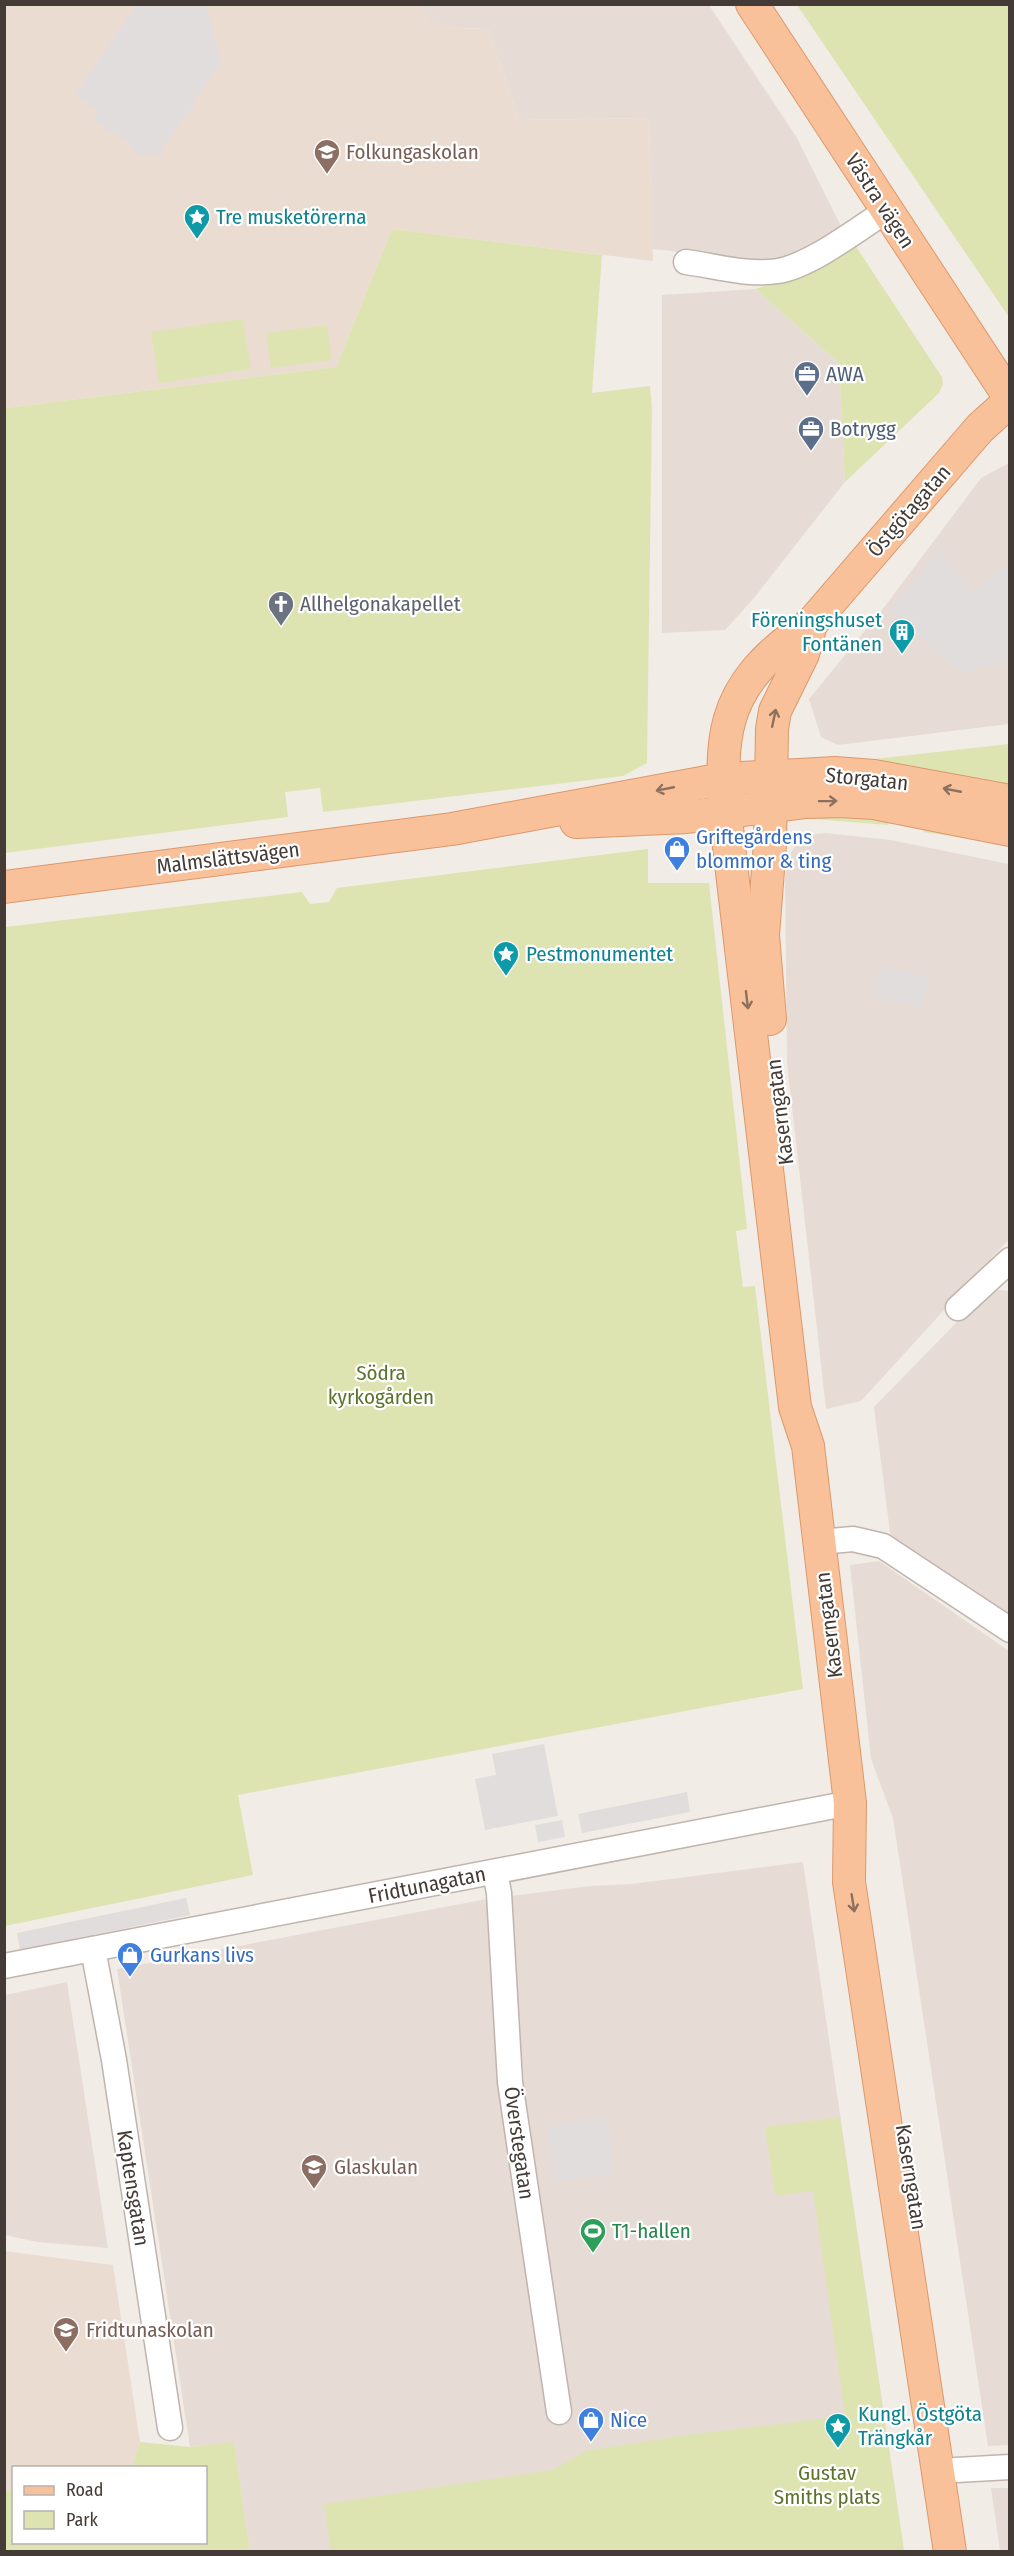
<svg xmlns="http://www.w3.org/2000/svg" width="1014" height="2556" viewBox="0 0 1014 2556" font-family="'Fira Sans Condensed',sans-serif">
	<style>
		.residential { fill: #e6dcd5 }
		.education { fill: #ebdcd2 }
		.green { fill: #dde4b2 }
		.parking { fill: #e1dddc }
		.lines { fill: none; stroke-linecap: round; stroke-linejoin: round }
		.minor-casing { stroke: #c0b4ad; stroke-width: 27 }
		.major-casing { stroke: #dc986b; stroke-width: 34 }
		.minor { stroke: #fff; stroke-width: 24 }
		.major { stroke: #f8c19a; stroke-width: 32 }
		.oneway { stroke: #8d715e }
		.labels { text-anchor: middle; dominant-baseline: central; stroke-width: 4.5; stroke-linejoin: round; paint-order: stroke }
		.education-label { font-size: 21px; fill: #785e54; stroke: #fff; text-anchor: start }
		.street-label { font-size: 21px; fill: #453b36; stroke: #fff }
		.culture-label { font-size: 21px; fill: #0d838f; stroke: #fff; text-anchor: start }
		.service-label { font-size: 21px; fill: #4e5e75; stroke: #fff; text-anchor: start }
		.worship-label { font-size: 21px; fill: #5b616d; stroke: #fff; text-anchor: start }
		.shop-label { font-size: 21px; fill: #366cbe; stroke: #fff; text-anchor: start }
		.park-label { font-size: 21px; fill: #5d732d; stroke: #fff }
		.leisure-label { font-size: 21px; fill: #27864d; stroke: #fff; text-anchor: start }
	</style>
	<rect width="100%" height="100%" fill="#f2ece7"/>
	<g class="residential">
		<polygon points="420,5 709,5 797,138 841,226 795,255 768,261 652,249 649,118 519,120 488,29 460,28 430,23"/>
		<polygon points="755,289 839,363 845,482 754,598 725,630 662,633 662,295"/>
		<polygon points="1009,463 1009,724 838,745 821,737 809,699 882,610 981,478"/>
		<polygon points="826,833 891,840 1009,864 1009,1239 861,1401 826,1409 787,1063 785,875 789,856 797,843 808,835"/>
		<polygon points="989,1289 1009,1291 1009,1621 891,1540 874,1407"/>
		<polygon points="879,1561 1009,1651 1009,2445 988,2446 893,1818 871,1759 850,1565"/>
		<polygon points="803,1862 904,2551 250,2551 234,2443 190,2447 117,1969 487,1899 590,1886 631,1884"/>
		<polygon points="67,1982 108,2248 37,2242 5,2235 5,1995"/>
		<polygon points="991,2488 1009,2488 1009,2551 1000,2551"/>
	</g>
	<g class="education">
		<polygon points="4,5 420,5 431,23 460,28 488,29 519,120 649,118 653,261 392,229 336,367 5,408"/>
		<polygon points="4,2251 113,2265 140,2442 132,2467 14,2468 13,2490 5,2492"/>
	</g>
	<g class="green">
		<polygon points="797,5 1009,5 1009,317"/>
		<polygon points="392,229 602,255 592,393 650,386 652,409 647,763 623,776 323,812 320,788 285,792 288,817 5,853 5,408 336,367"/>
		<polygon points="855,245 942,377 943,384 939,393 845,482 839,363 755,289 808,272"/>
		<polygon points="243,319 251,369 159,383 151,332"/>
		<polygon points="327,325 332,360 271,368 266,333"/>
		<polygon points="1009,744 1009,789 856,761"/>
		<polygon points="810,812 890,818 888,825 812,819"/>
		<polygon points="925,824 1003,844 923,832"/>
		<polygon points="648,849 648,883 709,883 747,1229 736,1231 743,1287 755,1286 803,1689 238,1795 253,1875 5,1926 5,927 302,892 310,904 329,902 337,888"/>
		<polygon points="840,2117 904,2551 331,2551 324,2504 552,2470 586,2451 686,2435 845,2416 813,2191 775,2196 765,2127"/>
		<polygon points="140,2442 190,2447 234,2442 250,2551 5,2551 5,2492 13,2490 14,2542 206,2542 206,2468 132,2467"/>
	</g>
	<g class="parking">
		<polygon points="136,5 206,5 221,62 157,158 151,154 141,156 133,151 131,145 93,120 99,111 75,95"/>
		<polygon points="941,549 971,592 1005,566 1009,573 1009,663 960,672 888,610"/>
		<polygon points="881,967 929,977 923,1007 875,997"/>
		<polygon points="544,1744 558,1816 485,1830 475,1779 496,1775 492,1754"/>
		<polygon points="687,1792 690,1812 582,1833 578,1814"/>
		<polygon points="562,1820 565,1837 538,1842 535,1825"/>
		<polygon points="186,1898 190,1915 20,1950 17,1933"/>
		<polygon points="606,2117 615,2174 555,2183 546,2127"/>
	</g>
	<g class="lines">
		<g class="minor-casing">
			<g id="minor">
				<path d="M686,262C715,266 749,276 778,271C810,266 858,229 886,211"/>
				<polyline points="958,1308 1010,1260"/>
				<polyline points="820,1542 853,1539 883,1546 1010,1630"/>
				<polyline points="495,1872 499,1893 510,2082 559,2412"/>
				<polyline points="93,1949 114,2060 170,2428"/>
				<polyline points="4,1966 850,1803"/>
				<polyline points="938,2471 1010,2467"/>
			</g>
		</g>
		<g class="major-casing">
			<g id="major">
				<polyline points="752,4 1010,398"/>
				<polyline points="576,822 687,817 806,802 840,801 874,803 1010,830"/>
				<polyline points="4,887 452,829 723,779 835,773 874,776 1010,801"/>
				<polyline points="770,1019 763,935 770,844 772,729 775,711 803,654 811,624"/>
				<path d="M950,2552L849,1882L850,1803L808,1446L795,1407L729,847C718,742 714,688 811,624L980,428L1010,401"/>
			</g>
		</g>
		<use href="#minor" class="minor"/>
		<use href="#major" class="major"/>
	</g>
	<defs><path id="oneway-shaft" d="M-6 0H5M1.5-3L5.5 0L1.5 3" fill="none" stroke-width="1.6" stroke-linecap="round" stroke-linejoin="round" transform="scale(1.5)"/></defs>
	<g class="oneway">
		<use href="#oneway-shaft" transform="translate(774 718) rotate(-78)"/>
		<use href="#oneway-shaft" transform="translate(665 789) rotate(169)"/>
		<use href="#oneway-shaft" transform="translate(952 790) rotate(-169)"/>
		<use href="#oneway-shaft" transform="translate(828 801) rotate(-1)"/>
		<use href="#oneway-shaft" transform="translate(747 1000) rotate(83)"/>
		<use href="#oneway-shaft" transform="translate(853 1903) rotate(81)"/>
	</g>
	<defs>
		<g id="school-pin" transform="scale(1.35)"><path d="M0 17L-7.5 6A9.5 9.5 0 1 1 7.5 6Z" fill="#8d6e63" stroke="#fff"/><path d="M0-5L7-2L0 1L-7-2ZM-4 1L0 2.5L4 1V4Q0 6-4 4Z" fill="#fff"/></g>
		<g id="sight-pin" transform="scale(1.35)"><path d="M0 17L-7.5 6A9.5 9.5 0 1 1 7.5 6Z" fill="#0f9aa8" stroke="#fff"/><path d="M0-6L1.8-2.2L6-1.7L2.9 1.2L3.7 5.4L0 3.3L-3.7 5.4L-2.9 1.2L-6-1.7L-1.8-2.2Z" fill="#fff"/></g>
		<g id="office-pin" transform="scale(1.35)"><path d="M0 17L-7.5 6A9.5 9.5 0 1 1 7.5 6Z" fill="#5c6f8a" stroke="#fff"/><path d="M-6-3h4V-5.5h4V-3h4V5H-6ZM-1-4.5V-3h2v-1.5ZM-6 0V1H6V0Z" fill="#fff"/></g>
		<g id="church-pin" transform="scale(1.35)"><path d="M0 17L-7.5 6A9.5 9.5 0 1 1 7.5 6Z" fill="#6b7280" stroke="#fff"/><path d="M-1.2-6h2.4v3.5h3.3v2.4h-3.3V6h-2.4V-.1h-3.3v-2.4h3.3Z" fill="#fff"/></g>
		<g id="building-pin" transform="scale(1.35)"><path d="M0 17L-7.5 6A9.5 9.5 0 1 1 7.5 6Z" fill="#0f9aa8" stroke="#fff"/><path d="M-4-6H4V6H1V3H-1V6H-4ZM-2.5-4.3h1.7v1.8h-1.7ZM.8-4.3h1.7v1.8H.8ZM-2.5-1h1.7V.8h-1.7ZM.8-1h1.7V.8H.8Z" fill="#fff"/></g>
		<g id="shop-pin" transform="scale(1.35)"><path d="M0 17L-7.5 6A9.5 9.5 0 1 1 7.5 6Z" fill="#3f7fe0" stroke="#fff"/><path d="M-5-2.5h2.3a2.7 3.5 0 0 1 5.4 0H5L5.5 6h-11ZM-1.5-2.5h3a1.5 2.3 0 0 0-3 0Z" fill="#fff"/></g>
		<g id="stadium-pin" transform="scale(1.35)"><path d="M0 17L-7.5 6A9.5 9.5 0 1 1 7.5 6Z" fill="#2e9e5b" stroke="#fff"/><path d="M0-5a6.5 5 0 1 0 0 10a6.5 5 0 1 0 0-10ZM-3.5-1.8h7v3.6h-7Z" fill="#fff"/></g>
	</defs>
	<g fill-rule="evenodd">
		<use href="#school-pin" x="327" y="152"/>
		<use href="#sight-pin" x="197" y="217"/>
		<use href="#office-pin" x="807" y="374"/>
		<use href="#office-pin" x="811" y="429"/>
		<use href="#church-pin" x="281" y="604"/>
		<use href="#building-pin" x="902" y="632"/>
		<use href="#shop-pin" x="677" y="849"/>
		<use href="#sight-pin" x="506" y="954"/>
		<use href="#shop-pin" x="130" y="1955"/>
		<use href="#school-pin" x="314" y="2167"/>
		<use href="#stadium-pin" x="593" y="2231"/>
		<use href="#school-pin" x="66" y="2330"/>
		<use href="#shop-pin" x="591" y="2420"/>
		<use href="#sight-pin" x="838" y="2426"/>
	</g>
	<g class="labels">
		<g class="education-label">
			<text x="346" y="152">Folkungaskolan</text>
			<text x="334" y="2167">Glaskulan</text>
			<text x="86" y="2330">Fridtunaskolan</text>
		</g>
		<g class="street-label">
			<text transform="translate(880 201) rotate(57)">Västra vägen</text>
			<text transform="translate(909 511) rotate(-49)">Östgötagatan</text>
			<text transform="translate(867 779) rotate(6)">Storgatan</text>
			<text transform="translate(228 858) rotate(-7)">Malmslättsvägen</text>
			<text transform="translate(780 1112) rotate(-97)">Kaserngatan</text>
			<text transform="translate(829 1625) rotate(-97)">Kaserngatan</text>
			<text transform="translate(427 1885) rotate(-11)">Fridtunagatan</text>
			<text transform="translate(519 2143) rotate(82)">Överstegatan</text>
			<text transform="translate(911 2177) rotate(81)">Kaserngatan</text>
			<text transform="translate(133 2188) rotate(81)">Kaptensgatan</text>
		</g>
		<g class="culture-label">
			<text x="216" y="217">Tre musketörerna</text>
			<text x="882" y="620" text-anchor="end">Föreningshuset<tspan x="882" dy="24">Fontänen</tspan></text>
			<text x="526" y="954">Pestmonumentet</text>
			<text x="858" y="2414">Kungl. Östgöta<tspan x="858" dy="24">Trängkår</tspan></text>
		</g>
		<g class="service-label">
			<text x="826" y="374">AWA</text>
			<text x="830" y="429">Botrygg</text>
		</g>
		<g class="worship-label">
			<text x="300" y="604">Allhelgonakapellet</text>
		</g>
		<g class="shop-label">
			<text x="696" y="837">Griftegårdens<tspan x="696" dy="24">blommor &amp; ting</tspan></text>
			<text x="150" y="1955">Gurkans livs</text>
			<text x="610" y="2420">Nice</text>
		</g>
		<g class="park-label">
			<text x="381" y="1373">Södra<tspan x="381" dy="24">kyrkogården</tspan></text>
			<text x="827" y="2473">Gustav<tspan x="827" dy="24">Smiths plats</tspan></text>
		</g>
		<g class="leisure-label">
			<text x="612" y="2231">T1-hallen</text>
		</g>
	</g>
	<rect width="1014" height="2556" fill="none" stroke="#453b36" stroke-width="12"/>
	<rect x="12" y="2466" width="195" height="78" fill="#ffffff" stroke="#b5b1af" stroke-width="1.5"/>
	<rect x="24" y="2486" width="30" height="9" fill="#f8c19a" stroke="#b5b1af" stroke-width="1.5"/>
	<text x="66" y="2496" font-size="18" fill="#453b36">Road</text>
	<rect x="24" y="2511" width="30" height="18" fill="#dde4b2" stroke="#b5b1af" stroke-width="1.5"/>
	<text x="66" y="2526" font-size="18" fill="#453b36">Park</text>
</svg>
